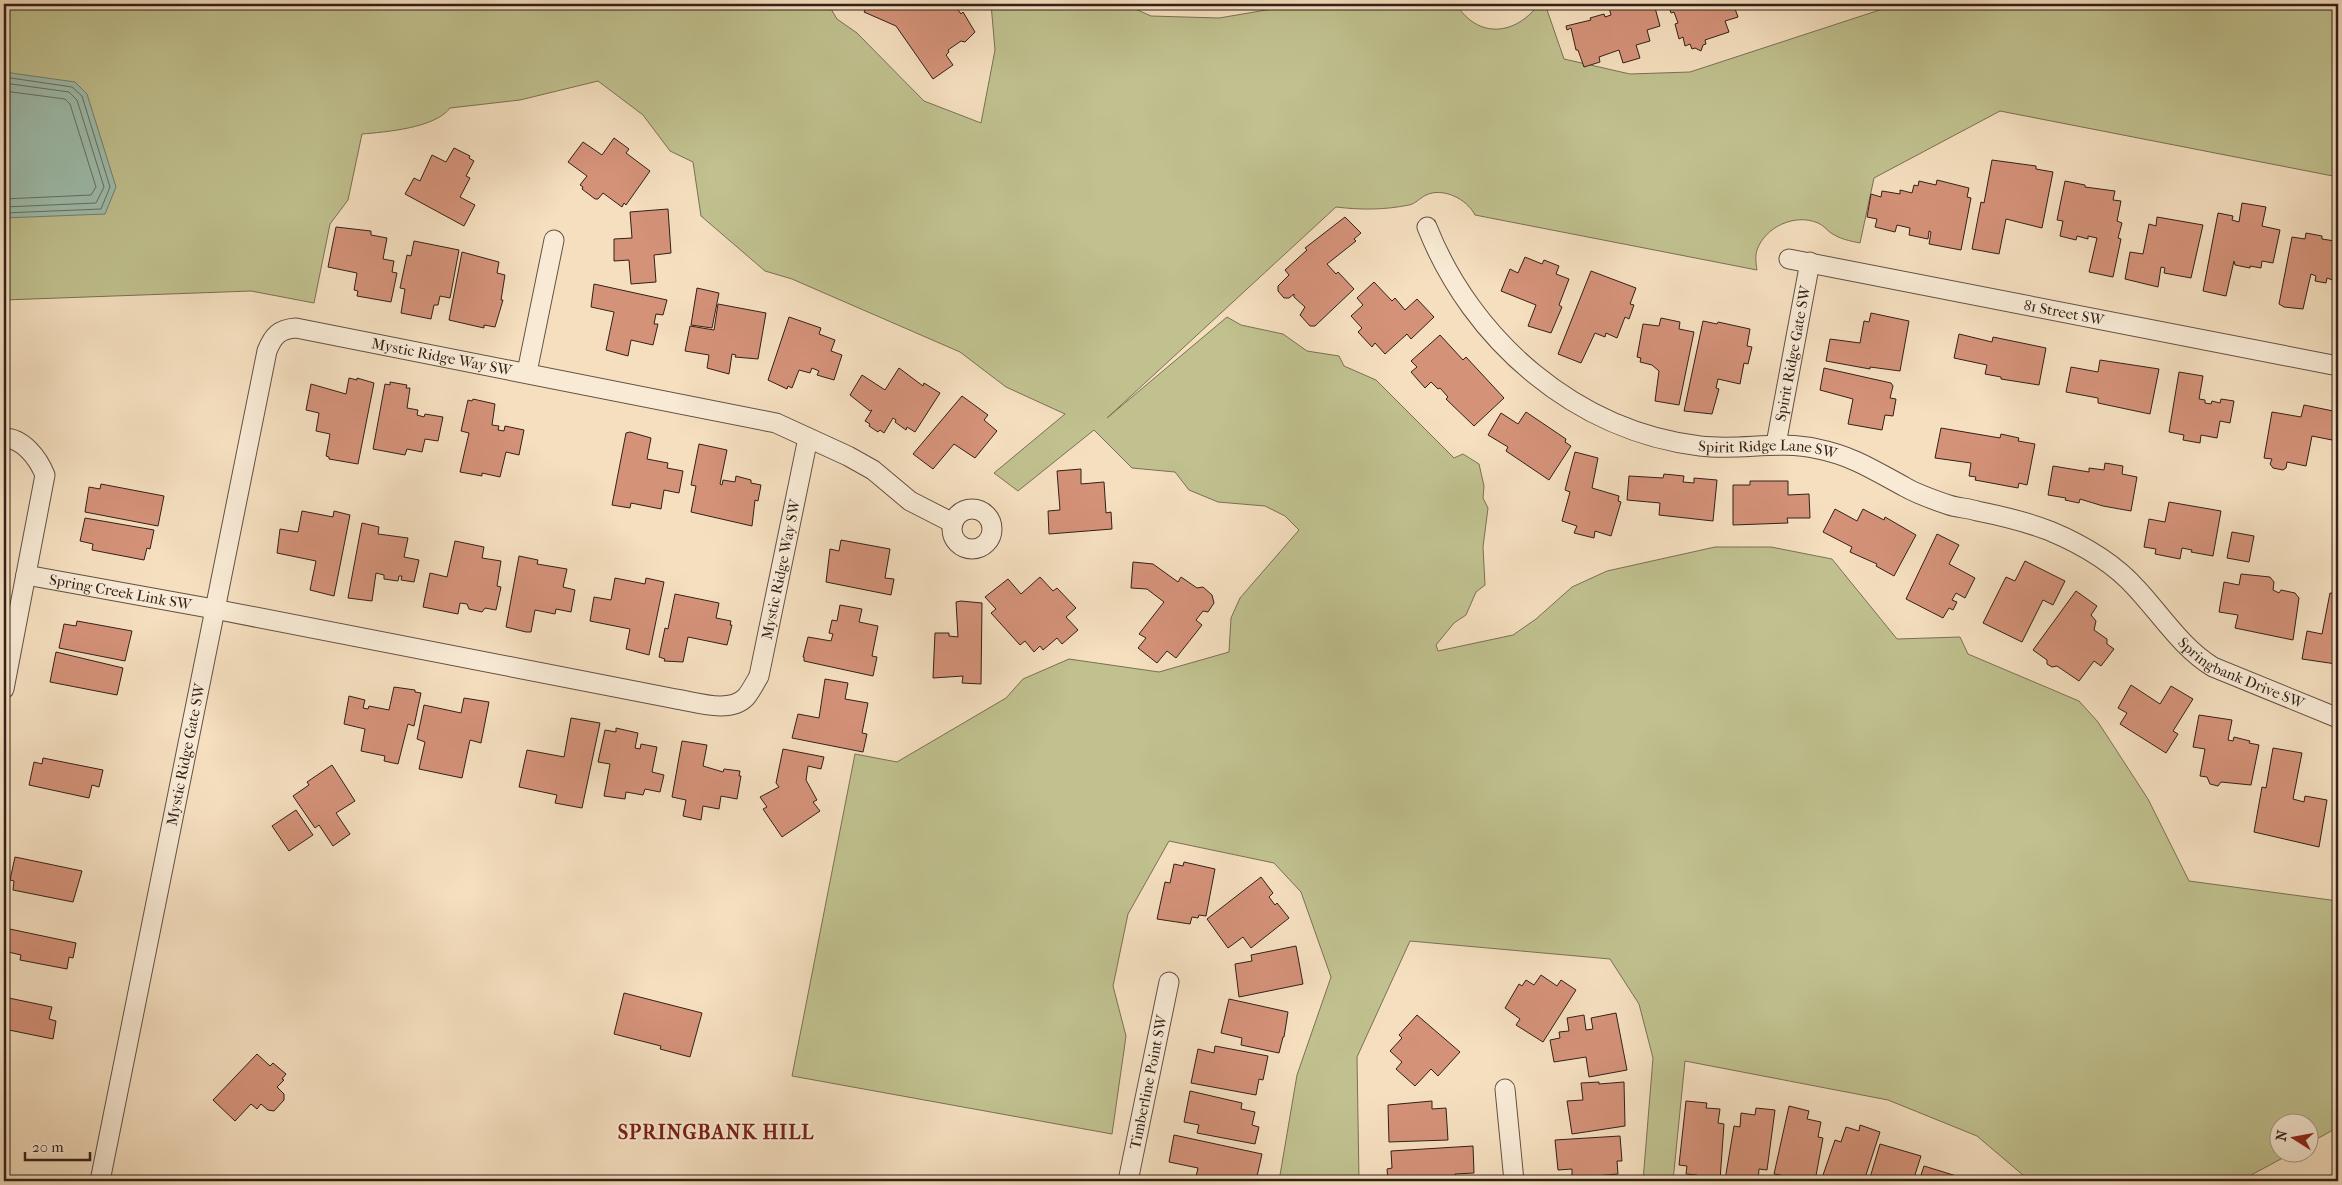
<svg xmlns="http://www.w3.org/2000/svg" width="2342" height="1185" viewBox="0 0 2342 1185" font-family="'IM FELL French Canon',serif">
	<style>
		.green { fill: #c0c18f; stroke: #7a7054 }
		.water { fill: #9dbdad; stroke: #737e72 }
		.lines { fill: none; stroke-linecap: round; stroke-linejoin: round }
		.shore { stroke: #686e63; stroke-width: 1 }
		.building { fill: #d49279; stroke: #332019 }
		.minor-casing { stroke: #645042; stroke-width: 21 }
		.minor { stroke: #f8ead5; stroke-width: 19 }
		.labels { text-anchor: middle; dominant-baseline: central; stroke-width: 4; stroke-linejoin: round; paint-order: stroke }
		.street-label { font-size: 15px; fill: #332019; stroke: #f8ead5 }
		.district-label { font-size: 20px; font-weight: bold; letter-spacing: 1px; fill: #7a1f14; stroke: #f8ead5 }
	</style>
	<rect width="100%" height="100%" fill="#f5dfbf"/>
	<filter id="stains"><feTurbulence type="fractalNoise" baseFrequency=".004" numOctaves="4"/><feColorMatrix values="0 0 0 0 .2 0 0 0 0 .09 0 0 0 0 .02 0 0 0 .5 -.17"/></filter>
	<radialGradient id="worn" r=".72"><stop offset=".6" stop-color="#630" stop-opacity="0"/><stop offset="1" stop-color="#630" stop-opacity=".3"/></radialGradient>
	<path class="green" d="M4,4H831V9L837,19L857,33L924,101L981,123L995,50L991,4H1124L1151,16L1219,18L1302,4H1456C1478,39 1515,36 1539,4H1545L1564,59L1630,74L1690,72L1898,4H2338V177L2000,111L1874,178L1860,243C1850,241 1840,239 1831,233C1827,230 1823,225 1818,223C1795,213 1765,227 1757,250C1755,256 1756,264 1757,270L1475,215C1467,199 1443,187 1426,195C1420,198 1415,204 1409,205C1384,210 1361,210 1336,207L1107,418L1227,317L1241,325L1283,334L1307,351L1339,356L1344,366L1376,380L1454,458L1463,454L1479,464L1484,486L1483,498L1488,508L1483,547L1485,585L1476,592L1466,615L1454,623L1436,645L1438,651L1513,635L1536,619L1572,587L1607,571L1715,547H1771L1832,559L1897,639L1960,637L1968,654L2079,701L2098,722L2148,799L2189,881L2338,901V1127L2310,1143V1122H2280V1152L2292,1153L2240,1181H2030L1977,1136L1888,1100L1685,1061L1673,1181H1643L1653,1058L1639,1004L1610,959L1410,941L1357,1057L1359,1181H1279L1297,1075L1331,977L1301,892L1274,863L1169,841L1128,914L1113,986L1126,1036L1112,1134L792,1076L855,754L897,762L1006,698L1023,679L1069,659L1159,672L1229,652L1231,618L1240,598L1299,530L1285,516L1265,506L1218,502L1189,490L1175,472L1132,468L1094,430L1018,491L994,473L1065,414L1006,387L960,352L792,279L765,271L701,216L693,162L670,151L643,115L598,81L520,100L450,108C435,128 386,132 362,134L348,200L330,224L314,303L251,291L4,300Z"/>
	<polygon class="water" points="4,72 75,82 87,94 116,187 105,214 4,218"/>
	<g class="lines">
		<g class="shore">
			<polyline points="4,77 72,87 82,96 110,187 101,209 4,213"/>
			<polyline points="4,83 69,92 77,100 104,187 96,203 4,207"/>
			<polyline points="4,91 65,99 70,104 96,187 91,195 4,199"/>
		</g>
	</g>
	<g class="building">
		<polygon points="868,4 954,4 961,14 963,12 975,32 965,42 961,41 948,50 949,52 946,55 953,65 933,79 896,26 864,12"/>
		<polygon points="1608,4 1638,4 1639,6 1654,4 1660,26 1647,30 1650,41 1636,45 1640,58 1623,63 1619,50 1599,57 1600,62 1584,67 1578,50 1576,50 1571,28 1567,30 1566,26 1591,20 1590,18 1604,14 1605,17 1611,15"/>
		<polygon points="1668,4 1742,4 1734,6 1738,17 1725,21 1729,32 1705,40 1706,44 1703,45 1701,51 1695,48 1692,49 1690,44 1685,46 1683,37 1679,39 1675,24 1678,23 1674,12 1671,13"/>
		<polygon points="614,138 629,149 626,153 650,171 626,205 624,203 622,207 603,193 598,199 595,199 582,189 583,187 580,185 587,176 568,162 583,142 602,155"/>
		<polygon points="454,148 470,156 469,158 474,161 466,176 470,178 460,197 475,205 464,226 405,194 414,178 420,181 432,155 446,162"/>
		<polygon points="1992,160 2036,166 2036,169 2053,172 2042,228 2006,219 1999,254 1972,249 1981,202 1984,203"/>
		<polygon points="1937,180 1969,188 1967,197 1971,198 1961,250 1929,244 1931,232 1929,231 1928,239 1909,235 1910,228 1897,225 1895,232 1875,227 1877,219 1867,217 1871,194 1881,197 1882,191 1900,194 1900,190 1912,193 1914,185 1918,186 1919,181 1936,185"/>
		<polygon points="2065,181 2085,185 2085,187 2115,191 2113,200 2121,201 2117,221 2122,223 2118,238 2121,239 2113,277 2089,272 2097,238 2088,236 2088,239 2077,236 2076,240 2060,236 2063,221 2057,220"/>
		<polygon points="2242,203 2266,207 2262,226 2280,230 2273,263 2262,261 2261,268 2250,266 2250,268 2235,265 2234,261 2226,296 2203,291 2218,213 2233,216 2232,220 2239,222"/>
		<polygon points="668,209 671,253 654,255 656,282 631,284 629,260 614,261 614,239 632,238 630,212"/>
		<polygon points="1345,217 1361,233 1354,239 1356,241 1327,264 1336,274 1338,272 1354,289 1315,326 1310,326 1300,315 1305,307 1294,297 1294,294 1289,298 1284,298 1278,291 1278,286 1289,275 1285,270 1307,250 1305,248"/>
		<polygon points="2157,217 2203,225 2191,278 2164,273 2165,268 2161,267 2158,287 2125,279 2130,252 2143,254 2149,224 2156,226"/>
		<polygon points="336,227 371,231 371,235 387,238 383,259 394,261 392,272 397,273 391,302 357,296 358,291 354,290 357,273 328,267"/>
		<polygon points="2306,233 2322,236 2322,239 2335,241 2338,239 2338,282 2327,278 2326,283 2315,281 2316,276 2311,274 2303,309 2284,307 2279,304 2292,237 2305,239"/>
		<polygon points="414,241 459,250 450,298 440,296 438,305 434,305 431,319 401,313 405,289 400,288 407,255 411,256"/>
		<polygon points="462,252 499,262 497,273 505,275 501,300 503,300 495,327 484,325 484,328 449,320"/>
		<polygon points="1525,257 1542,264 1544,260 1559,266 1556,274 1569,279 1559,305 1562,307 1551,333 1528,326 1536,305 1501,291 1510,269 1518,273"/>
		<polygon points="1591,271 1636,288 1630,304 1634,305 1629,319 1625,317 1617,338 1606,333 1605,337 1595,333 1581,363 1558,354"/>
		<polygon points="1374,282 1392,301 1395,298 1405,310 1417,299 1434,317 1411,339 1407,334 1385,354 1375,343 1372,347 1358,332 1362,328 1351,316 1363,305 1357,298"/>
		<polygon points="594,284 667,300 663,315 656,314 654,324 658,324 653,345 631,340 628,356 606,350 614,312 591,307"/>
		<polygon points="697,288 719,293 712,328 691,325"/>
		<polygon points="718,304 766,313 758,359 735,357 736,355 732,354 729,374 707,368 709,355 685,351 690,326 714,330"/>
		<polygon points="1871,313 1909,321 1900,371 1870,367 1870,369 1826,361 1830,339 1860,343 1864,321 1869,322"/>
		<polygon points="789,317 821,328 819,334 835,340 831,351 842,355 834,380 817,375 819,371 812,368 810,373 799,370 792,388 788,386 787,389 768,380"/>
		<polygon points="1661,318 1680,322 1679,329 1694,332 1679,405 1655,401 1659,371 1652,365 1640,362 1641,358 1637,357 1643,324 1659,326"/>
		<polygon points="1703,321 1717,324 1718,322 1750,329 1747,346 1752,347 1748,364 1744,363 1740,384 1718,379 1716,388 1719,389 1712,414 1684,411"/>
		<polygon points="1959,334 1992,342 1993,337 2046,348 2039,385 2001,379 2001,377 1985,374 1987,365 1954,358"/>
		<polygon points="1440,335 1463,360 1466,357 1504,398 1474,426 1446,399 1448,397 1440,388 1438,389 1431,382 1425,388 1411,372 1417,367 1411,361"/>
		<polygon points="2100,360 2159,369 2150,414 2098,403 2098,398 2066,392 2071,367 2098,372"/>
		<polygon points="899,368 923,386 924,383 940,393 915,432 907,427 906,430 895,422 896,420 893,418 884,433 880,430 878,432 869,426 870,424 865,421 872,410 870,411 850,395 862,375 885,390"/>
		<polygon points="1824,368 1891,383 1893,386 1890,398 1896,399 1893,416 1885,415 1882,430 1848,424 1853,399 1820,390"/>
		<polygon points="2179,372 2203,376 2199,399 2205,400 2205,403 2211,404 2212,401 2220,403 2221,399 2234,401 2230,423 2220,421 2217,438 2201,435 2200,443 2183,440 2184,435 2169,432"/>
		<polygon points="349,378 357,380 357,378 374,383 358,464 329,459 329,457 326,456 330,434 316,431 319,413 306,410 311,384 346,394"/>
		<polygon points="390,382 407,385 406,388 410,388 407,408 418,410 417,415 424,417 425,414 443,417 438,441 425,439 422,452 407,449 405,455 373,449 385,384 390,385"/>
		<polygon points="962,396 988,415 984,420 997,431 975,458 954,444 933,469 913,454"/>
		<polygon points="473,399 495,404 492,425 499,426 498,430 504,431 505,426 524,430 519,455 506,452 500,477 482,473 482,476 460,472 469,433 461,431 468,400 472,401"/>
		<polygon points="2304,405 2338,412 2332,440 2312,436 2306,466 2287,462 2286,468 2283,470 2273,468 2270,464 2272,459 2264,458 2272,412 2301,417"/>
		<polygon points="1526,412 1566,439 1565,442 1571,446 1549,480 1506,451 1508,447 1488,435 1501,413 1518,424"/>
		<polygon points="1941,428 2000,438 2001,434 2019,438 2018,441 2035,444 2027,485 2019,483 2018,488 1975,480 1976,477 1969,476 1971,463 1935,458"/>
		<polygon points="630,432 651,438 647,459 668,463 667,468 683,471 679,493 664,490 661,509 631,503 630,508 612,505 626,433"/>
		<polygon points="699,444 727,450 720,484 722,485 723,480 735,482 736,476 751,480 751,483 761,485 758,501 755,500 752,526 691,512 696,486 691,485"/>
		<polygon points="1575,452 1598,458 1592,488 1619,496 1618,501 1621,502 1611,536 1595,531 1594,538 1574,533 1577,526 1562,521 1570,492 1565,490"/>
		<polygon points="2105,463 2123,466 2122,474 2137,477 2131,511 2103,506 2080,499 2079,503 2065,500 2066,498 2048,495 2053,466 2089,472 2089,468 2104,470"/>
		<polygon points="1081,469 1081,484 1104,482 1106,513 1111,512 1112,529 1049,534 1048,511 1060,510 1057,471"/>
		<polygon points="1664,474 1684,476 1683,482 1694,483 1694,478 1717,480 1713,521 1659,515 1660,503 1627,500 1629,476 1663,478"/>
		<polygon points="1750,481 1788,481 1788,495 1809,494 1810,518 1787,518 1788,523 1733,525 1733,485 1750,485"/>
		<polygon points="101,484 164,496 158,526 85,512 89,487 100,489"/>
		<polygon points="2169,502 2221,511 2213,556 2191,552 2192,550 2182,548 2180,559 2155,554 2156,549 2144,547 2149,519 2165,522"/>
		<polygon points="1835,509 1857,521 1863,509 1884,520 1885,517 1916,535 1894,576 1876,566 1877,564 1850,552 1852,547 1823,532"/>
		<polygon points="302,511 333,517 334,511 350,515 334,596 310,590 316,561 277,553 280,529 298,532"/>
		<polygon points="85,518 154,530 150,549 147,548 144,560 92,550 93,544 80,541"/>
		<polygon points="362,523 379,527 378,534 408,538 404,557 419,560 414,582 401,580 402,576 399,576 398,581 384,579 384,575 376,573 372,601 348,598"/>
		<polygon points="2232,532 2254,536 2249,562 2227,558"/>
		<polygon points="1937,534 1959,545 1949,564 1975,578 1965,598 1956,593 1952,600 1957,602 1953,610 1949,608 1943,618 1906,599"/>
		<polygon points="841,540 890,549 885,578 894,579 891,595 826,582 830,549 839,551"/>
		<polygon points="455,541 484,547 482,558 501,561 497,586 501,587 496,610 485,608 482,612 469,609 467,604 460,603 458,614 423,607 430,573 447,577"/>
		<polygon points="519,556 538,560 537,564 567,569 563,587 575,590 571,612 556,609 555,614 535,610 531,632 526,632 506,627"/>
		<polygon points="2025,561 2065,581 2053,605 2043,600 2022,642 1983,623 2006,577 2015,581"/>
		<polygon points="1133,562 1153,564 1178,582 1181,577 1197,588 1203,587 1212,595 1214,603 1208,612 1203,611 1196,620 1202,625 1176,658 1167,651 1157,663 1138,648 1146,638 1139,634 1164,602 1147,589 1131,588"/>
		<polygon points="2241,574 2270,577 2274,582 2273,590 2279,593 2281,590 2295,593 2299,598 2293,640 2235,628 2238,615 2219,612 2224,582 2239,585"/>
		<polygon points="1040,577 1053,591 1057,588 1076,608 1066,617 1078,630 1062,644 1057,638 1043,650 1040,646 1034,652 1025,641 1020,645 991,613 996,609 985,597 1008,579 1021,594"/>
		<polygon points="615,578 645,584 646,578 664,582 649,655 626,649 630,629 590,621 594,597 611,600"/>
		<polygon points="2076,591 2097,606 2091,615 2096,621 2094,630 2107,639 2107,644 2114,649 2101,666 2094,661 2079,681 2057,666 2052,667 2047,664 2047,660 2033,650"/>
		<polygon points="2330,593 2338,594 2338,654 2336,664 2302,659 2307,631 2322,634"/>
		<polygon points="675,594 719,603 716,618 731,621 730,625 732,625 727,645 688,637 683,662 664,661 665,659 659,657 665,628 668,629"/>
		<polygon points="961,601 982,603 981,684 962,683 963,676 933,678 935,633 949,633 949,636 958,637 956,602"/>
		<polygon points="840,605 862,609 859,622 878,626 872,656 877,657 873,676 804,661 804,657 803,657 808,637 831,641 833,634 829,633 832,620 837,621"/>
		<polygon points="77,621 132,631 125,661 59,648 64,624 76,626"/>
		<polygon points="56,652 123,668 117,695 50,682"/>
		<polygon points="825,679 848,683 845,699 868,703 862,733 867,734 863,752 792,738 798,714 819,718"/>
		<polygon points="2131,685 2160,704 2171,686 2193,699 2173,731 2178,734 2166,753 2120,724 2127,713 2118,708"/>
		<polygon points="394,687 415,690 415,692 421,693 414,726 408,724 398,764 384,761 385,756 361,751 365,729 344,724 349,696 365,700 363,708 368,709 369,706 389,710"/>
		<polygon points="464,698 489,702 481,743 470,740 462,778 419,769 425,742 417,739 424,705 461,713"/>
		<polygon points="2199,715 2232,720 2228,740 2233,741 2234,737 2250,741 2249,743 2259,745 2251,785 2221,782 2218,786 2210,784 2207,777 2200,776 2205,749 2193,747"/>
		<polygon points="571,718 600,723 582,808 555,803 557,795 519,787 527,750 564,757"/>
		<polygon points="616,728 638,733 635,748 640,749 641,744 657,747 652,772 664,775 660,792 645,789 643,795 626,792 625,799 604,796 610,764 598,762 605,730 616,732"/>
		<polygon points="682,741 707,745 703,766 723,772 724,769 740,771 739,776 741,776 737,799 721,796 719,809 703,806 701,820 683,816 686,800 672,797"/>
		<polygon points="2273,748 2302,753 2293,799 2304,802 2305,796 2327,800 2319,847 2254,832 2262,787 2266,788"/>
		<polygon points="783,749 824,757 821,769 808,766 806,780 817,800 813,802 820,811 782,837 763,809 767,807 760,797 779,787 776,783"/>
		<polygon points="43,758 103,770 99,787 92,785 89,798 29,785 34,762 42,764"/>
		<polygon points="332,765 355,801 336,813 350,834 333,846 319,825 315,828 293,796 309,785 307,782"/>
		<polygon points="296,810 313,835 289,851 272,826"/>
		<polygon points="15,857 82,871 73,902 13,890 14,881 10,880"/>
		<polygon points="1184,862 1215,869 1206,916 1199,915 1198,918 1192,917 1190,924 1157,919 1165,882 1170,883 1174,864 1183,866"/>
		<polygon points="1261,877 1273,893 1269,897 1275,905 1277,903 1289,918 1251,948 1243,937 1228,948 1207,919"/>
		<polygon points="5,928 76,943 73,958 69,957 67,969 20,960 21,955 4,951"/>
		<polygon points="1296,946 1303,984 1239,997 1235,964 1252,961 1251,955"/>
		<polygon points="1541,975 1557,986 1561,980 1576,990 1543,1042 1516,1025 1520,1019 1505,1008 1519,984 1522,986 1526,980 1534,985"/>
		<polygon points="624,993 702,1013 690,1057 660,1049 661,1046 614,1034"/>
		<polygon points="4,997 52,1007 49,1019 56,1021 53,1039 4,1029"/>
		<polygon points="1229,999 1288,1012 1284,1037 1283,1037 1279,1053 1241,1045 1242,1038 1221,1033"/>
		<polygon points="1616,1013 1627,1070 1589,1077 1586,1057 1554,1062 1550,1040 1560,1038 1559,1032 1569,1031 1567,1018 1584,1015 1586,1030 1593,1029 1591,1018"/>
		<polygon points="1417,1015 1460,1052 1438,1076 1431,1069 1415,1086 1396,1069 1402,1062 1390,1051 1402,1038 1399,1035"/>
		<polygon points="1215,1046 1268,1056 1263,1080 1259,1079 1256,1095 1191,1083 1198,1049 1214,1053"/>
		<polygon points="257,1054 270,1066 273,1063 286,1074 282,1079 284,1080 277,1087 284,1094 284,1100 274,1111 268,1110 261,1104 257,1109 251,1104 235,1121 213,1100"/>
		<polygon points="1599,1082 1599,1084 1624,1082 1625,1126 1572,1134 1567,1101 1583,1100 1581,1083"/>
		<polygon points="1190,1091 1242,1103 1241,1109 1255,1112 1252,1125 1259,1127 1255,1144 1197,1133 1199,1125 1184,1122"/>
		<polygon points="1432,1101 1432,1109 1446,1108 1448,1140 1389,1142 1388,1105"/>
		<polygon points="1686,1101 1707,1103 1706,1108 1720,1109 1718,1123 1724,1124 1720,1180 1697,1178 1697,1175 1686,1174 1687,1166 1679,1165"/>
		<polygon points="1789,1106 1809,1111 1807,1119 1821,1122 1818,1137 1823,1138 1815,1181 1780,1181 1781,1175 1774,1174"/>
		<polygon points="1756,1108 1775,1110 1767,1170 1759,1169 1758,1181 1725,1180 1734,1126 1740,1127 1741,1113 1755,1115"/>
		<polygon points="1860,1125 1880,1132 1864,1181 1821,1181 1835,1140 1841,1142 1846,1127 1859,1131"/>
		<polygon points="1174,1135 1262,1154 1256,1181 1195,1181 1198,1168 1169,1162"/>
		<polygon points="1620,1136 1622,1161 1617,1161 1618,1174 1572,1178 1572,1169 1558,1170 1555,1140"/>
		<polygon points="1880,1144 1921,1156 1913,1181 1869,1181"/>
		<polygon points="1473,1146 1474,1173 1455,1174 1455,1180 1388,1181 1387,1169 1392,1168 1391,1151"/>
		<polygon points="1924,1166 1963,1178 1962,1181 1919,1181"/>
	</g>
	<g class="lines">
		<g class="minor-casing">
			<g id="minor">
				<path id="s1" d="M1427,227C1472,341 1576,431 1700,446C1741,451 1778,440 1818,449C1853,456 1875,471 1905,487C1919,495 1934,500 1949,505C1958,508 1968,508 1977,511C2002,516 2027,522 2050,531C2081,544 2115,564 2137,589C2162,616 2182,648 2213,667L2338,718"/>
				<path id="s2" d="M1789,259L2338,366"/>
				<polyline points="527,372 554,240"/>
				<path d="M4,438C23,438 38,458 45,475L4,689"/>
				<path id="s3" d="M1776,444L1810,262"/>
				<circle cx="972" cy="529" r="20"/>
				<path id="s4" d="M26,575L214,609L676,699C696,702 730,714 746,697C751,691 755,683 759,676L808,438"/>
				<polyline points="1505,1089 1514,1181"/>
				<path id="s5" d="M100,1181L267,351C273,336 279,329 296,328L776,423L848,456L873,470L910,501L953,523"/>
				<path id="s6" d="M1128,1181L1169,982"/>
			</g>
		</g>
		<use href="#minor" class="minor"/>
	</g>
	<g class="labels">
		<g class="street-label">
			<text stroke="none"><textPath href="#s2" startOffset="280">81 Street SW</textPath></text>
			<text stroke="none"><textPath href="#s3" startOffset="92">Spirit Ridge Gate SW</textPath></text>
			<text stroke="none"><textPath href="#s5" startOffset="1035">Mystic Ridge Way SW</textPath></text>
			<text stroke="none"><textPath href="#s1" startOffset="435">Spirit Ridge Lane SW</textPath></text>
			<text stroke="none"><textPath href="#s4" startOffset="868">Mystic Ridge Way SW</textPath></text>
			<text stroke="none"><textPath href="#s4" startOffset="96">Spring Creek Link SW</textPath></text>
			<text stroke="none"><textPath href="#s1" startOffset="975">Springbank Drive SW</textPath></text>
			<text stroke="none"><textPath href="#s5" startOffset="435">Mystic Ridge Gate SW</textPath></text>
			<text stroke="none"><textPath href="#s6" startOffset="101">Timberline Point SW</textPath></text>
		</g>
		<g class="district-label">
			<text x="716" y="1132">SPRINGBANK HILL</text>
		</g>
	</g>
	<rect width="2342" height="1185" fill="none" stroke="#f5dfbf" stroke-width="20"/>
	<rect x="5" y="5" width="2332" height="1175" fill="none" stroke="#332019" stroke-width="2.5"/>
	<rect x="10" y="10" width="2322" height="1165" fill="none" stroke="#332019"/>
	<g transform="translate(2294 1138) rotate(281)"><circle r="24" fill="#f8ead5" stroke="#a9998a"/>
	<path d="M0-4L9 19L0 12L-9 19Z" fill="#8f2418"/>
	<text y="-8" font-size="14" font-weight="bold" text-anchor="middle" fill="#332019">N</text>
	</g>
	<path d="M25 1152v8h65v-8" fill="none" stroke="#332019" stroke-width="2.5"/>
	<text x="32" y="1152" font-size="15" fill="#332019" stroke="#f8ead5" stroke-width="4" paint-order="stroke">20 m</text>
	<rect width="100%" height="100%" filter="url(#stains)"/>
	<rect width="100%" height="100%" fill="url(#worn)"/>
</svg>
